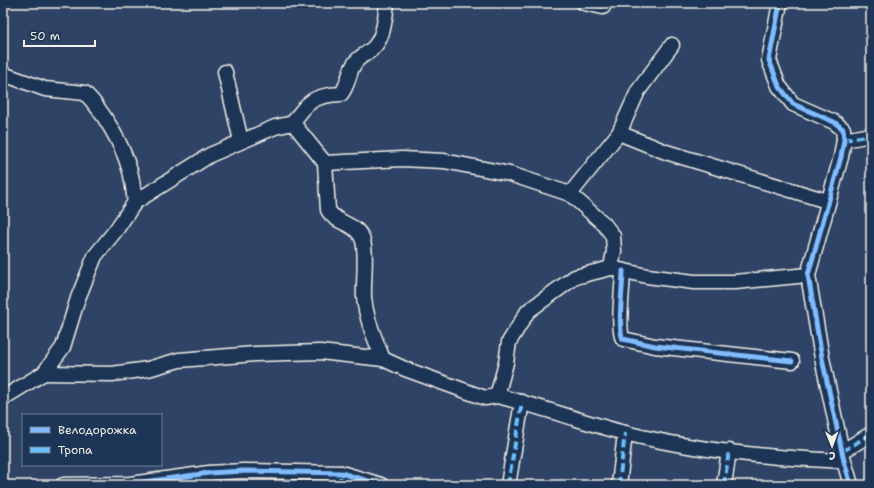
<svg xmlns="http://www.w3.org/2000/svg" width="874" height="488" viewBox="0 0 874 488" font-family="'Shantell Sans',sans-serif">
	<style>
		.lines { fill: none; stroke-linecap: round; stroke-linejoin: round }
		.minor-casing { stroke: #f4f1e8; stroke-width: 17 }
		.minor { stroke: #1d3557; stroke-width: 14 }
		.quiet { stroke: #6cc0fc; stroke-width: 4; stroke-dasharray: 8 4; stroke-linecap: butt }
		.cycleway-casing { stroke: #1d3557; stroke-width: 8 }
		.cycleway { stroke: #80bcff; stroke-width: 5 }
	</style>
	<rect width="100%" height="100%" fill="#2f4366"/>
	<filter id="ink" filterUnits="userSpaceOnUse"><feTurbulence type="fractalNoise" baseFrequency=".025" numOctaves="2"/><feDisplacementMap in="SourceGraphic" scale="8" xChannelSelector="R" yChannelSelector="G"/><feConvolveMatrix kernelMatrix="1 2 1 2 8 2 1 2 1" color-interpolation-filters="sRGB"/></filter>
	<g filter="url(#ink)">
		<g class="lines">
			<g class="minor-casing">
				<g id="minor">
					<polyline points="584,3 603,7"/>
					<polyline points="780,3 769,60 779,86 793,104 834,122 843,129 844,140 841,157 808,275 822,358 844,461 851,485"/>
					<polyline points="225,72 241,141"/>
					<path d="M3,74L45,89L85,93C103,111 122,144 129,168C133,179 133,191 135,202"/>
					<path d="M293,123C307,101 315,95 341,94C349,85 348,72 355,63C358,57 367,54 372,49C384,39 385,18 387,3"/>
					<polyline points="619,133 638,91 672,45"/>
					<polyline points="844,140 871,135"/>
					<path d="M325,163L328,210C335,223 354,223 361,236C368,247 363,283 364,297C366,319 375,339 383,359"/>
					<polyline points="570,194 619,133 666,152 827,201"/>
					<path d="M623,271C623,284 617,330 623,339L655,346L792,361"/>
					<polyline points="44,373 112,374 148,369 179,360 255,354 320,352 383,359 405,369 485,398 497,396 506,363 509,342 528,311 575,277 611,268 647,276 694,282 735,282 808,275"/>
					<path d="M497,396C540,406 582,422 625,433C696,451 771,458 844,461"/>
					<polyline points="3,398 44,373 63,347 78,298 95,256 116,230 135,202 210,155 275,127 293,123 325,163 402,159 444,161 510,174 570,194 604,224 613,236 614,251 611,268"/>
					<polyline points="843,451 871,434"/>
					<polyline points="63,485 130,484 209,473 243,471 341,473 381,485"/>
					<polyline points="340,485 341,473"/>
					<polyline points="508,485 522,402"/>
					<polyline points="619,485 625,433"/>
					<polyline points="724,485 729,451"/>
				</g>
			</g>
			<use href="#minor" class="minor"/>
			<g class="quiet">
				<polyline points="584,3 603,7"/>
				<polyline points="844,140 871,135"/>
				<polyline points="843,451 871,434"/>
				<polyline points="340,485 341,473"/>
				<polyline points="508,485 522,402"/>
				<polyline points="619,485 625,433"/>
				<polyline points="724,485 729,451"/>
			</g>
			<g class="cycleway-casing">
				<g id="cycleway">
					<polyline points="780,3 769,60 779,86 793,104 834,122 843,129 844,140 841,157 808,275 822,358 844,461 851,485"/>
					<path d="M623,271C623,284 617,330 623,339L655,346L792,361"/>
					<polyline points="63,485 130,484 209,473 243,471 341,473 381,485"/>
				</g>
			</g>
			<use href="#cycleway" class="cycleway"/>
		</g>
	</g>
	<rect width="874" height="488" fill="none" stroke="#1d3557" stroke-width="16"/>
	<rect x="8" y="8" width="858" height="472" fill="none" stroke="#f4f1e8" stroke-width="1.5" filter="url(#ink)"/>
	<rect x="22" y="414" width="140" height="52" fill="#1d3557" stroke="#738091"/>
	<rect x="30" y="427" width="20" height="6" fill="#80bcff" stroke="#738091"/>
	<text x="58" y="434" font-size="12" fill="#f4f1e8">Велодорожка</text>
	<rect x="30" y="447" width="20" height="6" fill="#6cc0fc" stroke="#738091"/>
	<text x="58" y="454" font-size="12" fill="#f4f1e8">Тропа</text>
	<g transform="translate(832 446) rotate(179)" stroke="#1d3557" stroke-width="3" paint-order="stroke">
	<path d="M0-3L7 15L0 10L-7 15Z" fill="#f4f1e8"/>
	<text y="-6" font-size="11" font-weight="bold" text-anchor="middle" fill="#f4f1e8">С</text>
	</g>
	<path d="M24 40v6h71v-6" fill="none" stroke="#f4f1e8" stroke-width="2"/>
	<text x="30" y="40" font-size="12" fill="#f4f1e8" stroke="#1d3557" stroke-width="3" paint-order="stroke">50 m</text>
</svg>
